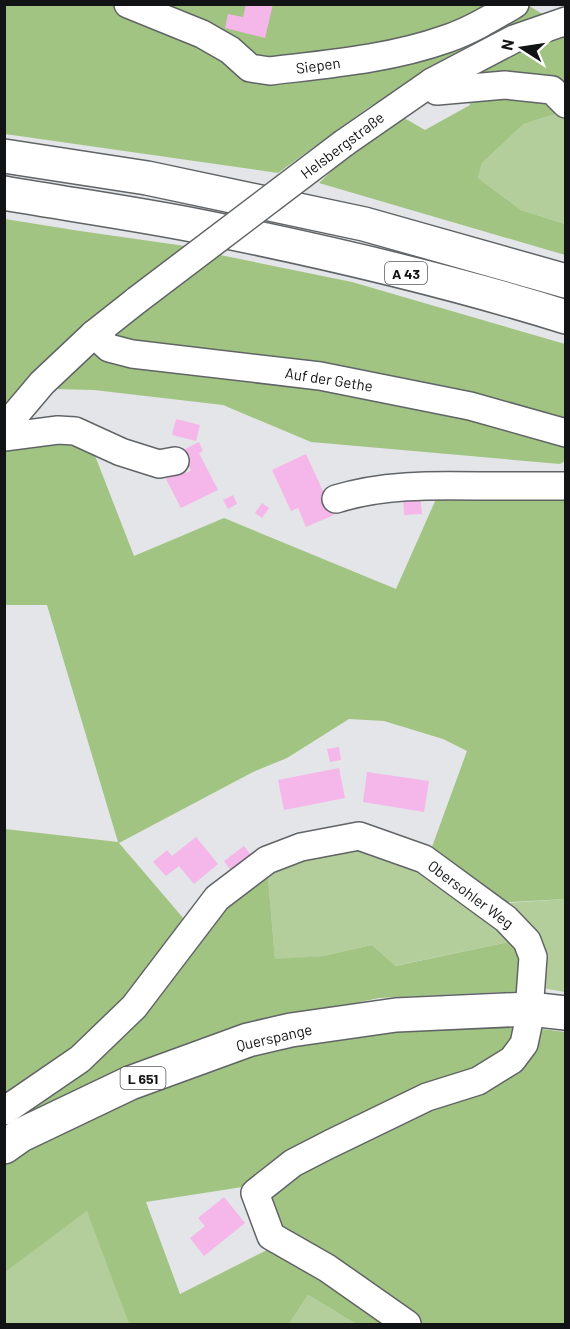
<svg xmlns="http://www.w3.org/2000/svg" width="570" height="1329" viewBox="0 0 570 1329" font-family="Barlow,sans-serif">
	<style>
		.green { fill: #b3ce9a }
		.forest { fill: #a2c482 }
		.building { fill: #f5b7e9 }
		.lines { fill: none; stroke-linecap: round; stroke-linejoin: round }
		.minor-casing { stroke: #616466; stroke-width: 30 }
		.major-casing { stroke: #616466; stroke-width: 36 }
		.highway-casing { stroke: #616466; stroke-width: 36 }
		.minor { stroke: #fff; stroke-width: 27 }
		.major { stroke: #fff; stroke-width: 33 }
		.highway { stroke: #fff; stroke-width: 33 }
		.minor-bridge-casing { stroke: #616466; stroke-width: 30; stroke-linecap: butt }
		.minor-bridge { stroke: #fff; stroke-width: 27 }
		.labels { text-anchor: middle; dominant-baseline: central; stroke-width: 5; stroke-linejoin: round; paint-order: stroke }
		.shield { fill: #fff; stroke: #595a5a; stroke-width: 1.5 }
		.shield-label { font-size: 14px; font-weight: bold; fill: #121314 }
		.street-label { font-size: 15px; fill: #121314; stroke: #fff }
	</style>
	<rect width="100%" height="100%" fill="#e3e5e8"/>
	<g class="green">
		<polygon points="565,111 565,224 521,210 478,178 482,163 524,124"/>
		<polygon points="361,840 421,865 514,941 394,966 372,945 323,956 275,960 267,866"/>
		<polygon points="565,899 565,992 536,987 494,904"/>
		<polygon points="88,1210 129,1324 5,1324 4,1272"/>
		<polygon points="308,1295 351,1321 356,1324 289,1324"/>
	</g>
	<g class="forest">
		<polygon points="486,4 488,7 526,4 549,18 509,30 369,107 278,173 5,134 5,5"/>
		<polygon points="565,33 565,111 524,124 482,163 478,178 521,210 565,224 565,255 319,183 374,130 399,115 425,130 470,105 461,76 519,45"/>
		<polygon points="5,219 80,231 185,246 88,323 5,407"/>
		<polygon points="220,255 352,282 565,344 565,461 560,464 311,442 223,405 94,390 52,389 89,355"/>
		<polygon points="15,428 94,453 134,556 224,518 396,589 440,490 565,492 565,899 494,903 429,855 467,751 443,739 384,721 349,719 287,758 253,772 119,843 190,926 131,1005 5,1103 5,829 118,842 47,605 5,605 5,440"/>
		<polygon points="267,866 275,959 323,956 372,945 395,966 514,941 530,958 527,991 379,998 242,1027 5,1135 5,1118 221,903"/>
		<polygon points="517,1026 507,1056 255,1185 146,1202 180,1294 277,1245 259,1193 297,1167 483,1085 533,1028 565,1032 565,1324 356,1324 308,1295 289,1324 129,1324 87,1211 5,1272 5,1164 33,1147 130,1096 252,1049 413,1029"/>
	</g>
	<g class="building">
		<polygon points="246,4 273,4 265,38 225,28 228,14 243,17"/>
		<polygon points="176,419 200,425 196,441 172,435"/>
		<polygon points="199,442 203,451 199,453 218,490 181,508 166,479 185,469 187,473 191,470 181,451"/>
		<polygon points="306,454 334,515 306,527 298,508 291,511 272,470"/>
		<polygon points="233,495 237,504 228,509 223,500"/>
		<polygon points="420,495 422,514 404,515 403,497"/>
		<polygon points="262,503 269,508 262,518 255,513"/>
		<polygon points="339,747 341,760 330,762 327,749"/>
		<polygon points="339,768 345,798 284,810 278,780"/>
		<polygon points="367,772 429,781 424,812 363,802"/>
		<polygon points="196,837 218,864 194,884 179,866 166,876 153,862 167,850 172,856"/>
		<polygon points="244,846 252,857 232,872 224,861"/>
		<polygon points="224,1197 245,1223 204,1256 190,1238 205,1226 198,1218"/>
	</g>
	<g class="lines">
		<g class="minor-casing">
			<g id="minor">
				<path d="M128,4L202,34L230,50L250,68L270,71C328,64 390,59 446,39C470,31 493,17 515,4"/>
				<polyline points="432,82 437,91 505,85 552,90 566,104"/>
				<polyline points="344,143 432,82 514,39 566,21"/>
				<polyline points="94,334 109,348 132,354 320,376 470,406 566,433"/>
				<polyline points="4,428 42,383 94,334 137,300"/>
				<polyline points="4,437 58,430 75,431 121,452 159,464 175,461"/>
				<path d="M336,499C381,485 430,485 478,486C507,486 536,486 566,486"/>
				<polyline points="4,1111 80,1059 134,1007 217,898 267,860 301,847 359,836 424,859 506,919 527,941 533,957 528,1025 524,1044 512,1060 478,1081 427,1097 330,1144 293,1163 255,1193 271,1236 327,1268 407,1324"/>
			</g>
		</g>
		<g class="major-casing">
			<polyline id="major" points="4,1147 21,1135 130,1083 248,1040 291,1030 396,1015 529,1009 566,1013"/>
		</g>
		<g class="highway-casing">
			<g id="highway">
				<polyline points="4,156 147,178 364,224 566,281"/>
				<path d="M4,193C67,204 131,213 193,225C319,250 444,279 566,317"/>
			</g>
		</g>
		<use href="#minor" class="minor"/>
		<use href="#major" class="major"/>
		<use href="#highway" class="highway"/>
		<g class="minor-bridge-casing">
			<polyline id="minor-bridge" points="137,300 344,143"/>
		</g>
		<use href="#minor-bridge" class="minor-bridge"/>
	</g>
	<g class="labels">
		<g class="shield">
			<rect x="385" y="262" width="42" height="22" rx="4.5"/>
			<rect x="120.5" y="1067" width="45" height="22" rx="4.5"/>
		</g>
		<g class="shield-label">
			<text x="406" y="273">A 43</text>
			<text x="143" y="1078">L 651</text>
		</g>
		<g class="street-label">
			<text transform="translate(318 65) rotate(-8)">Siepen</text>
			<text transform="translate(342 145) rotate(-37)">Helsbergstraße</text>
			<text transform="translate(329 379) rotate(9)">Auf der Gethe</text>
			<text transform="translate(471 894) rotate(37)">Obersohler Weg</text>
			<text transform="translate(274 1037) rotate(-13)">Querspange</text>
		</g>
	</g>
	<rect width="570" height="1329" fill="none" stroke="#121314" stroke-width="12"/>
	<g transform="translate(522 48) rotate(282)" stroke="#ffffff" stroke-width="4.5" paint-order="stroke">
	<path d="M0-4.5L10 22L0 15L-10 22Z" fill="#121314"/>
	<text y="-9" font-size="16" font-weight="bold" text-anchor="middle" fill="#121314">N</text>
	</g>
</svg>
